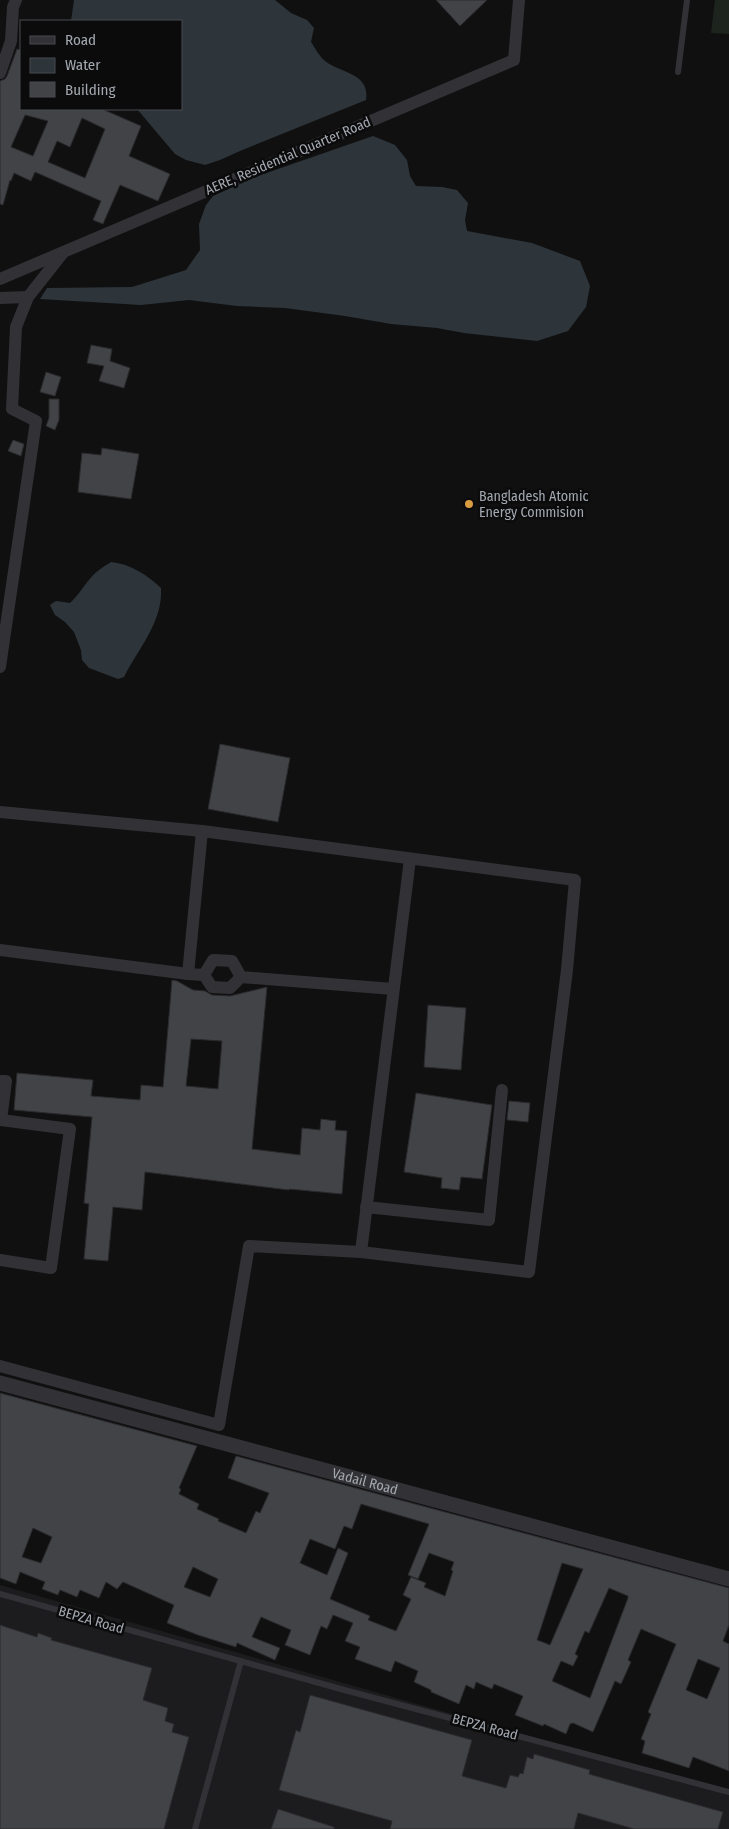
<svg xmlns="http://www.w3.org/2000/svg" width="729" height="1829" viewBox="0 0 729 1829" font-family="'Fira Sans Condensed',sans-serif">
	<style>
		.built { fill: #1c1c1e }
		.green { fill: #1d231d }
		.water { fill: #2d353a }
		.building { fill: #424346; stroke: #2a2a2d; fill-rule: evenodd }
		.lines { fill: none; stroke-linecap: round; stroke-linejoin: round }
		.service { stroke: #323236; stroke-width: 6 }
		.minor { stroke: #323236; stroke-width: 12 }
		.tertiary { stroke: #323236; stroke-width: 15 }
		.poi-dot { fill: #d99d40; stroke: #0b0b0c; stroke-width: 2 }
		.labels { text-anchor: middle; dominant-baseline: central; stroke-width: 5; stroke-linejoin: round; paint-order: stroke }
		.street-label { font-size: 14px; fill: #a3a8b0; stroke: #0b0b0c }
		.poi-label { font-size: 14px; fill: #a3a8b0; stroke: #0b0b0c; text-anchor: start }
	</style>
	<rect width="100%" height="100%" fill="#101011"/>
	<polygon class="built" points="0,1585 729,1793 729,1829 0,1829"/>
	<polygon class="green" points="715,0 729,0 729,34 711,33"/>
	<g class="water">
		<path d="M74,0H275L291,13L307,20L314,28L311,42C315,48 319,56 325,61C342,74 370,73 366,100L240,151L220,160L205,165L186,160L175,154L137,109H181V21H71Z"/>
		<polygon points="373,136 395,145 407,160 410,176 416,186 442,187 457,190 468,203 465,220 467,231 532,243 580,261 590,286 586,307 568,331 537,341 464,333 437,328 391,324 345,316 285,308 237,306 189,300 141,305 40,299 47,288 132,287 186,270 200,250 199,224 206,205 213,196 255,177"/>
		<path d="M111,562C131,564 147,575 161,588C163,622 138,649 124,677L118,679L89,668L82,660L81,650L74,632L65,622L55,615L50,605L56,601L70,603C78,596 82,588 89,580C95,572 103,567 111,562Z"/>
	</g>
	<g class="building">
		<polygon points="436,0 487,0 460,26"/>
		<path d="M17,49L21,50V109H102L141,126L129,156L170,174L158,201L120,185L103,224L93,220L101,201L35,172L31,181L14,173L11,181L10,180L3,205L0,204V81L5,79L7,76ZM25,115L48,121L33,156L11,147ZM82,118L105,129L85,178L48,162L57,141L70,147Z"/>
		<polygon points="91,345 112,349 110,361 130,368 124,388 99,381 104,366 87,363"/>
		<polygon points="46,372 61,377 55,396 40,392"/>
		<polygon points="49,399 59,399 59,420 55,430 46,426 49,418"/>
		<polygon points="13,440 24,444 21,456 8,451"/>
		<polygon points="102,448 139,454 131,499 78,492 82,453 101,455"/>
		<polygon points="220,744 290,758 278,822 208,809"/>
		<path d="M172,980L177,981L193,990L205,991L212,995L230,996L267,987L252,1149L300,1155L302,1128L320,1130L321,1119L336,1121L335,1130L347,1131L342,1194L289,1189V1190L145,1172L142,1210L113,1207L108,1261L84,1259L89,1204L84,1203L92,1117L14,1110L17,1073L93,1080L91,1096L140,1100L141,1085L163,1087ZM191,1039L222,1041L218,1089L186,1086Z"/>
		<polygon points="428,1005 466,1008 461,1070 424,1067"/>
		<polygon points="416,1093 492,1105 482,1179 461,1177 459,1190 441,1188 442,1178 404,1172"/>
		<polygon points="509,1101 530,1103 528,1122 507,1120"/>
		<path d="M0,1393L197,1446L179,1488L181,1489L179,1494L199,1504L197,1509L219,1519L218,1521L246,1533L256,1511L260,1513L269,1493L228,1478L236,1456L729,1588V1625L723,1641L729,1644V1771L693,1757L689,1768L642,1753L645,1741L641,1739L651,1714L648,1712L676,1644L641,1629L628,1660L631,1662L621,1684L615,1681L593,1732L573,1723L570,1724L566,1734L544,1724L543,1726L515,1715L523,1696L494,1684L492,1689L476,1682L474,1689L466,1685L459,1704L431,1692V1690L414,1682L418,1671L395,1661L391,1672L355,1659L360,1647L345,1641L353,1623L333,1615L327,1629L321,1626L310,1655L285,1645L291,1630L261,1617L252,1637L280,1648L275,1660L237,1643L236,1647L198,1635L167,1623L174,1605L123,1582L117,1589L106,1582L99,1598L80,1590L77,1597L60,1590L58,1595L42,1589L45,1582L20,1572L16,1584L0,1578ZM361,1504L429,1524L408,1575L418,1579L429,1553L454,1562L451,1570L453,1571L445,1596L424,1587L426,1583L411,1577L403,1595L411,1599L396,1631L368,1620L370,1616L330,1599L348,1553L338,1548L327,1575L300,1563L310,1539L335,1549L344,1526L352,1529ZM33,1528L52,1537L41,1563L22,1557ZM562,1563L583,1569L550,1645L537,1640ZM193,1567L218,1579L210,1597L184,1587ZM609,1588L628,1596V1598L590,1698L552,1681L561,1661L573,1666L578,1656L575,1654L585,1631L589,1633ZM698,1659L720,1668L707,1699L686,1690Z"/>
		<polygon points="0,1625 37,1637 38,1633 52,1638 51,1640 152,1668 143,1700 168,1708 165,1721 174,1724 172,1732 189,1737 164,1829 0,1829"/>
		<polygon points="310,1695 472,1740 462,1776 506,1788 510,1775 518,1777 520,1773 523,1774 527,1757 533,1759 534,1754 590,1770 589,1774 723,1812 718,1829 634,1829 578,1813 574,1829 390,1829 392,1821 279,1790 296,1730 300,1732"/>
		<polygon points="278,1809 334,1827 334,1829 271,1829"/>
	</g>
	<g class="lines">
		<g class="service">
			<polyline points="678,72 687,0"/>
			<polyline points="0,1594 348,1691 729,1792"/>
			<polyline points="195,1829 241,1661"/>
		</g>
		<g class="minor">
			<polyline points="0,73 11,41 13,7 16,0"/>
			<polyline points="0,279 514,60 519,0"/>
			<polyline points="0,298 28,297"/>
			<polyline points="0,667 36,421 12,409 16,327 28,297 62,254"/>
			<polyline points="0,812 202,831 575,880 567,970 529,1272 361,1252 249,1246 219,1425 0,1366"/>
			<polyline points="202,831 188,974 204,975 213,960 232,961 241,977 393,989"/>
			<polyline points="0,950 188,974"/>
			<polyline points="204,975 212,987 230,988 241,977"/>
			<polyline points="0,1081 6,1081 1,1120 70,1129 51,1268 0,1260"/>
			<polyline points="366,1207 489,1220 502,1090"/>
			<polyline points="361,1252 410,859"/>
		</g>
		<path class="tertiary" id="s1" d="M0,1383L729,1579"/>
	</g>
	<circle class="poi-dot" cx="469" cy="504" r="5"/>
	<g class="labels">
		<g class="street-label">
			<text transform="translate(288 156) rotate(-23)">AERE, Residential Quarter Road</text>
			<text stroke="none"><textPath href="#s1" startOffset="378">Vadail Road</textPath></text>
			<text transform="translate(91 1620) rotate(16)">BEPZA Road</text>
			<text transform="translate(485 1727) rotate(15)">BEPZA Road</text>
		</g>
		<g class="poi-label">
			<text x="479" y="496">Bangladesh Atomic<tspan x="479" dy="16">Energy Commision</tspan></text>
		</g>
	</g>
	<rect x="20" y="20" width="162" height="90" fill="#0b0b0c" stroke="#484a4e"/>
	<rect x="30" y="36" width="25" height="8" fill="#323236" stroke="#484a4e"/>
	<text x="65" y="45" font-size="15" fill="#a3a8b0">Road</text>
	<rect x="30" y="58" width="25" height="15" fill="#2d353a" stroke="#484a4e"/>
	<text x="65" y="70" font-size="15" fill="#a3a8b0">Water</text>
	<rect x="30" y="82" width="25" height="15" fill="#424346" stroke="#484a4e"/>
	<text x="65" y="95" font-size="15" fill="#a3a8b0">Building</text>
</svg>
